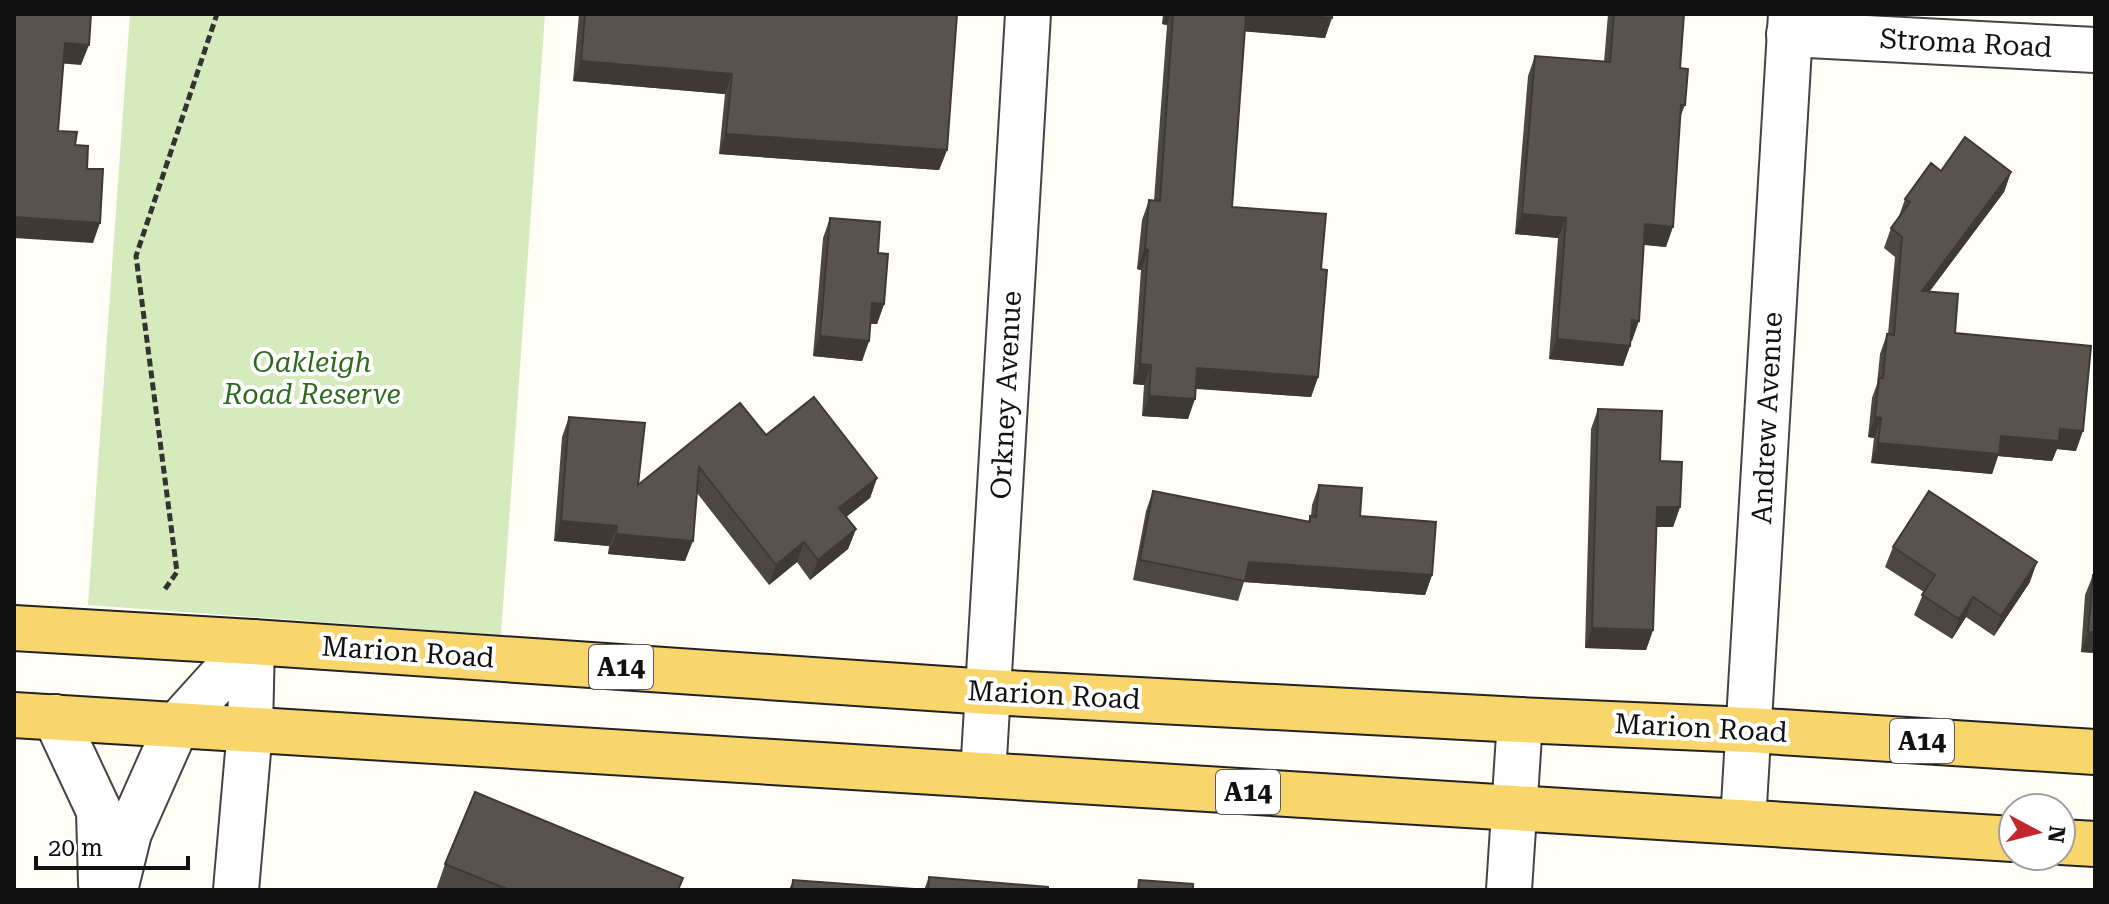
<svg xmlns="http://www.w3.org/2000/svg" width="2109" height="904" viewBox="0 0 2109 904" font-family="'Roboto Serif',serif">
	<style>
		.green { fill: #d5ebbd }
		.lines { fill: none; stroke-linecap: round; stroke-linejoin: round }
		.street-casing { stroke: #444; stroke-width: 48 }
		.primary-casing { stroke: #222; stroke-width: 48 }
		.path { stroke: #333; stroke-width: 5; stroke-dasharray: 8 4; stroke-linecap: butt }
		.street { stroke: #fff; stroke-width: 44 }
		.primary { stroke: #f9d66b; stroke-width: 44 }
		.wall { fill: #4d4742 }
		.shaded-wall { fill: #3f3936 }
		.building { fill: #5a524d; stroke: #3f3936; stroke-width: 2 }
		.labels { text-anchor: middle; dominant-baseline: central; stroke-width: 8; stroke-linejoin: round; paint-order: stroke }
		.shield { fill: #fff; stroke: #585858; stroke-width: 2 }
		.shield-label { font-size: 26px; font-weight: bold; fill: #111 }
		.street-label { font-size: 28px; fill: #111; stroke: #fff }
		.park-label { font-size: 28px; font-style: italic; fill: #2f6b1f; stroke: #fff }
	</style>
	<rect width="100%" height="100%" fill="#fffdf5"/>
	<polygon class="green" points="130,14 545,14 501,635 88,605"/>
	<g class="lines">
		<g class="street-casing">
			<g id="street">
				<polyline points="1789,34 2095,50"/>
				<polyline points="55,717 99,811 101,884"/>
				<polyline points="983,775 1028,14"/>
				<polyline points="1743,822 1791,14"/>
				<polyline points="115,890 129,833 177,725 252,642"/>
				<polyline points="236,890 250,729 252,642"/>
				<polyline points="1509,890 1520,720"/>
			</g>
		</g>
		<g class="primary-casing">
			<g id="primary">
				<polyline points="14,628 252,642 989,692 1520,720 1749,730 2095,752"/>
				<polyline points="14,715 2013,839"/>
				<polyline points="2061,842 2095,844"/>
			</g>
		</g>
		<polyline class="path" points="165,589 177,572 136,256 217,14"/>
		<use href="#street" class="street"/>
		<use href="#primary" class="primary"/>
	</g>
	<g class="wall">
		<polygon points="579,14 957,14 947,150 939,170 719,154 725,94 573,81"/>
		<polygon points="1163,14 1332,14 1325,38 1245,31 1232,207 1321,269 1318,377 1311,397 1196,389 1188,419 1142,416 1144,385 1133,384 1141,270 1137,269 1142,220 1149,200 1154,200 1167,25 1162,24"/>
		<polygon points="1608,14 1684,14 1680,68 1685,105 1681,115 1666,247 1644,245 1632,341 1630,341 1630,346 1623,366 1549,359 1558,238 1515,234 1528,76 1535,56 1604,62"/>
		<polygon points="1941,171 2011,172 2004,192 1929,292 1955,333 2076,451 2057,449 2052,461 1998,456 1992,474 1871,463 1874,438 1868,437 1872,398 1877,384 1880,354 1887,334 1888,334 1895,257 1884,248 1891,228 1898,219 1905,199"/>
		<polygon points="830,218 878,253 884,304 877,324 871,324 869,341 862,361 813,356 823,238"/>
		<polygon points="1598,409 1660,461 1680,507 1673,527 1657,527 1653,630 1646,650 1585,648 1591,429"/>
		<polygon points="569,417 638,485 766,435 877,478 870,498 846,517 856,529 848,549 810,580 797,562 769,585 697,493 685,561 608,554 609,546 554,541 562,437"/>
		<polygon points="1319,485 1360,516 1432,575 1425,595 1244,582 1238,601 1133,580 1146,511 1153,491 1308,521 1311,516 1312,505"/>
		<polygon points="1893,547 2030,582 1994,636 1966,617 1952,639 1914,615 1924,592 1885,567"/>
		<polygon points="2093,575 2095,653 2081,652 2085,595"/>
		<polygon points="445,864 678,890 436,890"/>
		<polygon points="929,877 1048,890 789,890 793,880 924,890"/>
	</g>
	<g class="shaded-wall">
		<polygon points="1166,14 1171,14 1167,25 1162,24"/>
		<polygon points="1245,14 1285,14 1332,18 1325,38 1239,31"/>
		<polygon points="65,43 89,45 81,65 57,63"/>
		<polygon points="581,61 732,74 725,94 573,81"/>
		<polygon points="726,134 947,150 939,170 719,154"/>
		<polygon points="2011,172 2004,192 1915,311 1922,291"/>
		<polygon points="1522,214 1566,218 1558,238 1515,234"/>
		<polygon points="14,217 100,223 93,243 14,238"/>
		<polygon points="1645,224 1673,227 1666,247 1638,244"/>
		<polygon points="1145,249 1148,250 1141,270 1137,269"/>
		<polygon points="872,303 884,304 877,324 865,323"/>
		<polygon points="1632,320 1639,321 1632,341 1624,340"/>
		<polygon points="820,336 869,341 862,361 813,356"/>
		<polygon points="1557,339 1630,346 1623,366 1549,359"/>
		<polygon points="1140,364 1151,365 1144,385 1133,384"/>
		<polygon points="1197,368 1318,377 1311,397 1190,388"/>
		<polygon points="1149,396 1195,399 1188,419 1142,416"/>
		<polygon points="1875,417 1881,418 1874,438 1868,437"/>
		<polygon points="2060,429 2083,431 2076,451 2057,449 2052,461 1998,456 1992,474 1871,463 1878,443 2001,436"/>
		<polygon points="877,478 870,498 832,528 839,508"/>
		<polygon points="1657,507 1680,507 1673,527 1650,526"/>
		<polygon points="561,521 617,526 609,546 554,541"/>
		<polygon points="856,529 848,549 810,580 818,560"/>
		<polygon points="616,534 693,541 685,561 608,554"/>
		<polygon points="804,542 797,562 769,585 776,565"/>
		<polygon points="1249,562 1432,575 1425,595 1244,582"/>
		<polygon points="2037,562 2030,582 1994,636 2001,616"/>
		<polygon points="1973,597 1966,617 1952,639 1959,619"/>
		<polygon points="1592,628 1653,630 1646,650 1585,648"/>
		<polygon points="2088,632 2095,632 2095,653 2081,652"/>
	</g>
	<g class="building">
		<polygon points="14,14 91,14 89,45 65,43 58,131 77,132 75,145 88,146 87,169 103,169 100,223 14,217"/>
		<polygon points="585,14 957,14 947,150 726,134 732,74 581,61"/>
		<polygon points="1173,14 1246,14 1232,207 1326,214 1321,269 1327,270 1318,377 1197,368 1195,399 1149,396 1151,365 1140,364 1148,250 1145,249 1149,200 1160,201"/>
		<polygon points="1285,14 1332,14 1332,18"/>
		<polygon points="1614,14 1684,14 1680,68 1688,69 1685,105 1681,105 1673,227 1645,224 1639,321 1632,320 1630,346 1557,339 1566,218 1522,214 1535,56 1610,62"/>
		<polygon points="1965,137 2011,172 1922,291 1958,294 1955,333 2091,346 2083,431 2060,429 2059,441 2001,436 1999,454 1878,443 1881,418 1875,417 1879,378 1883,378 1887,334 1894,335 1902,237 1891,228 1910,202 1905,199 1931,163 1941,171"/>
		<polygon points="830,218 880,222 878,253 888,254 884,304 872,303 869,341 820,336"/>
		<polygon points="814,397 877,478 839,508 856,529 818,560 804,542 776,565 699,467 693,541 616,534 617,526 561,521 569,417 645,423 638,485 740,403 766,435"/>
		<polygon points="1598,409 1662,411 1660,461 1682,462 1680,507 1657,507 1653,630 1592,628"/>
		<polygon points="1319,485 1362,488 1360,516 1436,522 1432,575 1249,562 1245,581 1140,560 1153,491 1310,522 1310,516 1316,517"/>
		<polygon points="1929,491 2037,562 2001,616 1973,597 1959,619 1922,595 1935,575 1893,547"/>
		<polygon points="2093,575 2095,575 2095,632 2088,632"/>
		<polygon points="475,792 683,878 678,890 509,890 445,864"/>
		<polygon points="929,877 1048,887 1048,890 792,890 793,880 928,890"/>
		<polygon points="1139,880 1193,884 1193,890 1138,890"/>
	</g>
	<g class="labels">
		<g class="shield">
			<rect x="589" y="645" width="64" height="44" rx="6"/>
			<rect x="1890" y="719" width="64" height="44" rx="6"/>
			<rect x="1216" y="770" width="64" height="44" rx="6"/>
		</g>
		<g class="shield-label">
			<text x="621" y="667">A14</text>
			<text x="1922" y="741">A14</text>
			<text x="1248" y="792">A14</text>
		</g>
		<g class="street-label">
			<text transform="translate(1966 43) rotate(3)">Stroma Road</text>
			<text transform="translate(1006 395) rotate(-87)">Orkney Avenue</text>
			<text transform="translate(1767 418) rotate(-87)">Andrew Avenue</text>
			<text transform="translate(408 652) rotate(4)">Marion Road</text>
			<text transform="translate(1054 695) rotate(3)">Marion Road</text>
			<text transform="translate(1701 728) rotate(3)">Marion Road</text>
		</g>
		<g class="park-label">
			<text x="312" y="362">Oakleigh<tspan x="312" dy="32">Road Reserve</tspan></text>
		</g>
	</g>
	<rect width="2109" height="904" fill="none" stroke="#111111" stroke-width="32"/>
	<g transform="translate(2037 832) rotate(97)"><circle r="38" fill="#ffffff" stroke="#a0a0a0" stroke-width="2"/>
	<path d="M0-6L14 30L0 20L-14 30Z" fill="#c4262e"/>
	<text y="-12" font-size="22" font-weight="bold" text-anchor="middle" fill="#111111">N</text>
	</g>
	<path d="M36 856v12h152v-12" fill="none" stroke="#111111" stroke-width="4"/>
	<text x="48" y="856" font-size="24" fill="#111111" stroke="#ffffff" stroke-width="6" paint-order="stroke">20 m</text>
</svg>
